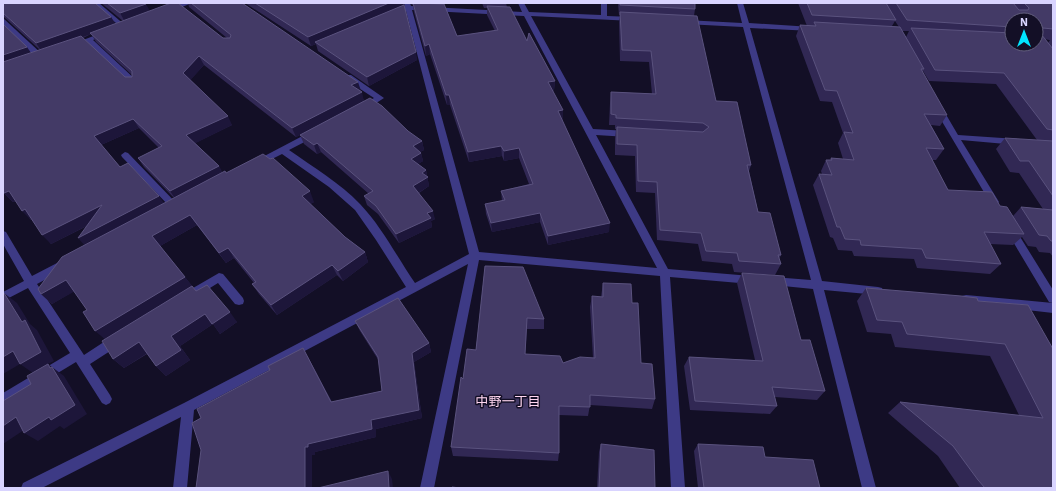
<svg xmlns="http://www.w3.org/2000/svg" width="1056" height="491" viewBox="0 0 1056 491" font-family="'IBM Plex Sans','Noto Sans JP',sans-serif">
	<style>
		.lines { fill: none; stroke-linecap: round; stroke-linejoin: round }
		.minor { fill: #3d3a85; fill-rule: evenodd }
		.wall { fill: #312854; fill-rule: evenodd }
		.shaded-wall { fill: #1d163a }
		.building { fill: #433a66; stroke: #5a527e }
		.labels { text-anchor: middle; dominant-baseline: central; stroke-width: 3; stroke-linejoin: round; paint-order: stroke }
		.near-neighbourhood-label { font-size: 13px; fill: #ffd6f0; stroke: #130f26 }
	</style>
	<rect width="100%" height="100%" fill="#130f26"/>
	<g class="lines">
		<g class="minor">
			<polygon points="92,3 99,3 126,26 126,28 122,28"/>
			<polygon points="183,3 192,3 172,11 167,10"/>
			<path d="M404,3H410L411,6L522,12L518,3H524L529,12L601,15V3H607V16L633,17L636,19L633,21L531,16L593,129L628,131L632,134L628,137L596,135L668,269L751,276L755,277L756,280L755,283L751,284L670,277L685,488H671L660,276L479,260L434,488H420L468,264L194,410L187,488H173L181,417L42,488H21L23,483L184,403L406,287L376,240L355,210L329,187L282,154L256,167L252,164L253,162L312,131H318V135L289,150C313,167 340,183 360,204C382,227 397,257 415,283L469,254L406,11L392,17L389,15L405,7ZM412,10L524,16L657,268L479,252Z"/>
			<polygon points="737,3 743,3 749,23 812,27 815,29 812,31 750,28 822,281 878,287 882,288 883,291 882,294 878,295 824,290 876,488 862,488 813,289 773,285 769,284 768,281 769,278 773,277 811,280 743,27 685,24 682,22 685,20 742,23"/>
			<polygon points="3,18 43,55 43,59 37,59 3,24"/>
			<polygon points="104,32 109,33 93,40 137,81 137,85 131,85 87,43 74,47 70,45"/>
			<polygon points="345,75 351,75 384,98 367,109 361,109 361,105 374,98 345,79"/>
			<polygon points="935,106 941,106 958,135 1017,139 1021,142 1017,145 961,140 999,202 997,204 991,204 934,108"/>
			<polygon points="125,152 128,153 178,205 180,207 178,209 172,209 122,157 121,155"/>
			<polygon points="1011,226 1014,227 1053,290 1053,313 966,303 962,302 961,299 962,296 966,295 1053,303 1049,302 1006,230"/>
			<polygon points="3,231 6,232 32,276 59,262 67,262 68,265 67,268 37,284 84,355 113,336 117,335 121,336 123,340 121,344 90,364 110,395 112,399 110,403 106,405 102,403 76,362 3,406 3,393 70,353 28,288 3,301 3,292 24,281 3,244"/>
			<polygon points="219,273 223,274 243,298 244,301 243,304 239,305 235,304 218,283 189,301 185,302 181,301 180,298 181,295"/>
		</g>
	</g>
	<g class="wall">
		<path d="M3,3L111,17L115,24L123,21L101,3H144L149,11L223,38H227L189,7L188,3H242L361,91H360L364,101L422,141L424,150L420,152L421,153L423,161L418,164L426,170L429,186L419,193L435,219L431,221L432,227L399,243L378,214L367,205L364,196L369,194L321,152L317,154L304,144L300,135L296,137L204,65L190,80L232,125L195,143L219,166L222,173H226L314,202L310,204L345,237L365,252L368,262L343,281L337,275L277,315L259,294L252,284L254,283L234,258L226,263L197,225L160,246L196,291L237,322L220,334L213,324L180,346L190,360L166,376L156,366L147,354L124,368L113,359L105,340L87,310L74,291L52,304L41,294L85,245L87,226L51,244L32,219L31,220L16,201L13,202L4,193L31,53L40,50L4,17H3ZM91,34L96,42L132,75V77H125L83,38ZM139,128L159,148L138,158L144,167L174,198L164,203L120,167L101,145Z"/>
		<polygon points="245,3 404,3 404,5 417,60 369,86 318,51 316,44 311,46"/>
		<polygon points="411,3 442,3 457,36 495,31 487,15 487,8 484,8 482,3 506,3 507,7 527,41 555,81 554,90 553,91 563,120 562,120 609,232 548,245 540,222 492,232 486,214 485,204 502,201 501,191 529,184 519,158 504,161 502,156 469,162 450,105 447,105 430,54 426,56 414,12 413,5 412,5"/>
		<polygon points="618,3 695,3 695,9 694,16 716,101 751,165 749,171 758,212 781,255 779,259 781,264 775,275 734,272 732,264 702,261 698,244 657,240 655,193 636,192 635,156 615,155 615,138 616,129 615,129 615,125 609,125 610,103 611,92 652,94 649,62 620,61 619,22 620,15 619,15"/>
		<path d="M798,3H1053V257L1050,253L1039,252L1036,247L1028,246L1022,237L1013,245L990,244L1001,264L990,274L917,268L914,259L854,256L852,251L838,250L833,238L830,237L813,185L819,174H822L821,171L826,160H830L831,158L843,159L838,143L843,133L832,102L820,101L796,36L800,25L807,26ZM1012,20H1036L1012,44ZM895,21L899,27L892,26ZM902,31H909L906,37ZM1045,39L1049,40H1050L1048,43ZM923,71L929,81L996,84L1037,140L1005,138L996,149L1010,172L1019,173L1043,209L1021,207L1013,216L948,190L932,160H936L944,149L931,125L940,126L947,115L922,72Z"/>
		<polygon points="485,266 544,319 544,329 527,329 525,354 563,363 593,358 590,307 592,296 601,297 603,283 632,303 641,363 655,399 652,409 590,405 588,416 559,415 559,453 558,461 453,456 451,447 463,379 476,350"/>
		<polygon points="742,273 801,340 825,391 817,400 775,397 777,406 770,414 690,410 684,366 689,357 755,360 737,283"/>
		<polygon points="866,288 978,301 1028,305 1053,488 960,488 938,456 888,413 900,402 1019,415 990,356 895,347 891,334 867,332 857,301"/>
		<polygon points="355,321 429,343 431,352 414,362 422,418 376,429 376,437 315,452 315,455 312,455 201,450 308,357 332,402 382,391 379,361 360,331"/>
		<polygon points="601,444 655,488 597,488 599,452"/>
		<polygon points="698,444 765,457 820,488 698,488 694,451"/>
	</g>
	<g class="shaded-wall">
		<polygon points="389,3 404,3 403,6 315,42 316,44 311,46 308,37"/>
		<polygon points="146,4 151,13 125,22 120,13"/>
		<polygon points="111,17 116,25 90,33 91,34 42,52 36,43"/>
		<polygon points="429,44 430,54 426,56 425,46"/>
		<polygon points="27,47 33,56 3,66 3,55"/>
		<polygon points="416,52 417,60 369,86 367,77"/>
		<polygon points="199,56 204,65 188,83 183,73"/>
		<polygon points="555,81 554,90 548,91 548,82"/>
		<polygon points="358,82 361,91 354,94 351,85"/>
		<polygon points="362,92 364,101 296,137 292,128"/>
		<polygon points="446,95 449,95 450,105 447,105"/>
		<polygon points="563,110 563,120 557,121 558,111"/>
		<polygon points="228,116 232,125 192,145 186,135"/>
		<polygon points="133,119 139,128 101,145 94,136"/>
		<polygon points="422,141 424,150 414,155 413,146"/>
		<polygon points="317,143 321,152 317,154 314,145"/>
		<polygon points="501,146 502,156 469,162 468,152"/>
		<polygon points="519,148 519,158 504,161 504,151"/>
		<polygon points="421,153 423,161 413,168 411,159"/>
		<polygon points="219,166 224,175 176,200 170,191"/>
		<polygon points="426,170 429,186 415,195 413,186 422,173"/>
		<polygon points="9,191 18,200 13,202 4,193"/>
		<polygon points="310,191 314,202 306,207 302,196"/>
		<polygon points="159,196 166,206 86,247 78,238"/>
		<polygon points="102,205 110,214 51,244 42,235"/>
		<polygon points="25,209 34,218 31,220 22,211"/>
		<polygon points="433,211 435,219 431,221 432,227 399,243 396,234 427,213"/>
		<polygon points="540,213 540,222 492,232 491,223"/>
		<polygon points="190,215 197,225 160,246 152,236"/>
		<polygon points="610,223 609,232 548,245 548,236"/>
		<polygon points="228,248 234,258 226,263 219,253"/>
		<polygon points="365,252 368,262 343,281 338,271"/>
		<polygon points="332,265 337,275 277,315 271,305"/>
		<polygon points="185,277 193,287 106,340 95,331"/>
		<polygon points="66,280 77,290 52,304 41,294"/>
		<polygon points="4,293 17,303 30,324 37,330 54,361 48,364 64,376 87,414 64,429 60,426 38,441 24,433 33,373 20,364 3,374 3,357 22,322"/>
		<polygon points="230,312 237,322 220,334 213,324 180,346 190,360 166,376 156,366 171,336 205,314"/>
		<polygon points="527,318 527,329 525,364 525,354"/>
		<polygon points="139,342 149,352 124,368 113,359"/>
		<polygon points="429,343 431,352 414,362 422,418 376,429 376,437 315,452 315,455 312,455 312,488 305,488 305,447 308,444 371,420 412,353"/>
		<polygon points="303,348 308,357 336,411 331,402"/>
		<polygon points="16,417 30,426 3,444 3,426"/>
		<polygon points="388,471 392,479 393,488 389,488"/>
	</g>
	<g class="building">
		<polygon points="3,3 95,3 111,17 36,43 3,13"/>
		<polygon points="107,3 144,3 146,4 120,13"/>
		<polygon points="171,3 178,3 223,38 230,38 231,35 191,3 242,3 358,82 351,85 362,92 292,128 199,56 183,73 228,116 186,135 219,166 170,191 138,158 162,146 133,119 94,136 120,167 128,163 159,196 78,238 102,205 42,235 25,209 22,211 9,191 4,193 3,192 3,62 81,36 125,77 132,77 132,71 90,33"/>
		<polygon points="255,3 389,3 308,37"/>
		<polygon points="413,3 444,4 457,36 498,30 487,6 510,7 527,41 529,33 555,81 548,82 563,110 558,111 610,223 548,236 540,213 491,223 485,204 505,200 501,191 533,184 519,148 504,151 501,146 468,152 449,95 446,95 429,44 425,46"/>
		<polygon points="620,3 695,3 695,9 620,5"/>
		<polygon points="807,3 886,3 896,20 812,15"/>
		<polygon points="896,3 1013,3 1019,10 1028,10 1029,8 1024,3 1053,3 1053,29 1043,28 1041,34 1053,49 1053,130 1047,129 1004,73 935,70 911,28 1012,33 1012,44 1036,44 1036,20 1012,20 1012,27 907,20"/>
		<polygon points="404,5 416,52 367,77 315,42"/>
		<polygon points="620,12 697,16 716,101 737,102 751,165 747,165 758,212 770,213 781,255 778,255 781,264 739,261 737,253 706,251 701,233 660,230 657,182 638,181 637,145 617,144 617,127 703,132 709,127 703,123 616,118 616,115 611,114 611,92 656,94 651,51 622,50"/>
		<polygon points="814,22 900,27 924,69 921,69 947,115 924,114 944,149 926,148 948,190 992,192 1000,206 1007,207 1024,234 984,232 1001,264 926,258 922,249 861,245 860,240 845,239 840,227 837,227 819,174 832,175 826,160 832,160 831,158 854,160 844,132 853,133 837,91 825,90 800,25 816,26"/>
		<polygon points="3,24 27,47 3,55"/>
		<polygon points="370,98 382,106 408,131 422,141 413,146 421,153 411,159 426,170 422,173 428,177 413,186 433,211 427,213 431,218 396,234 376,206 364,196 373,191 317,143 314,145 300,135"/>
		<polygon points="1005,138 1053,141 1053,196 1029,161 1020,161"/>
		<polygon points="263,154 270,159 273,158 310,191 302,196 345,237 365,252 338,271 332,265 271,305 252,284 256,282 228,248 219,253 190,215 152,236 185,277 95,331 83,312 87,310 66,280 41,294 38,289 62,257 225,171 226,173"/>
		<polygon points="1021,207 1053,210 1053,241 1051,241 1047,236 1039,235"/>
		<polygon points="485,266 523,267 544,319 527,318 525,354 560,356 563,363 580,357 595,358 592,296 603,297 603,283 631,284 632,303 638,303 641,363 652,364 655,399 590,395 590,407 559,406 559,453 451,447 461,377 463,379 467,349 476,350"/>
		<polygon points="742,273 784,276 801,340 810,340 825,391 772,387 777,406 695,401 689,357 763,361"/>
		<polygon points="207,285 230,312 212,324 205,314 171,336 181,350 156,366 139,342 113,359 102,341 192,286 196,291"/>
		<polygon points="866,288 961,296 977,298 978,301 1028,305 1053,349 1053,488 985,488 978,480 953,446 900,402 1043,418 1005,344 907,334 902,322 877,320"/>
		<polygon points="4,293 22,322 25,320 41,352 20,364 13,351 3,357 3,294"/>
		<polygon points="398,298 429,343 412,353 419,410 371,420 372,429 308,444 308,447 305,447 305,488 196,488 201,450 192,423 201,418 197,409 270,370 268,366 303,348 331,402 382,391 378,357 355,321"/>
		<polygon points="48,364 50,368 52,367 75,405 51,420 49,417 24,433 16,417 3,426 3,401 31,384 27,376"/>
		<polygon points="601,444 654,450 655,488 599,488"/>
		<polygon points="698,444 763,447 765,457 813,460 820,488 704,488"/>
		<polygon points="388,471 389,488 318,488"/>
		<polygon points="452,487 460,488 451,488"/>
	</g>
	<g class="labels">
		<g class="near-neighbourhood-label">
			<text x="508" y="401">中野一丁目</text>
		</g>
	</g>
	<rect width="1056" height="491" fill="none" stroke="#d9d4ff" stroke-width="8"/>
	<g transform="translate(1024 32)"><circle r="19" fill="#130f26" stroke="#625e7d"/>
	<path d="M0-3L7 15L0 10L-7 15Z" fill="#00e5ff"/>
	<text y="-6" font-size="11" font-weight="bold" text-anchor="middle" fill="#d9d4ff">N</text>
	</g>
</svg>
